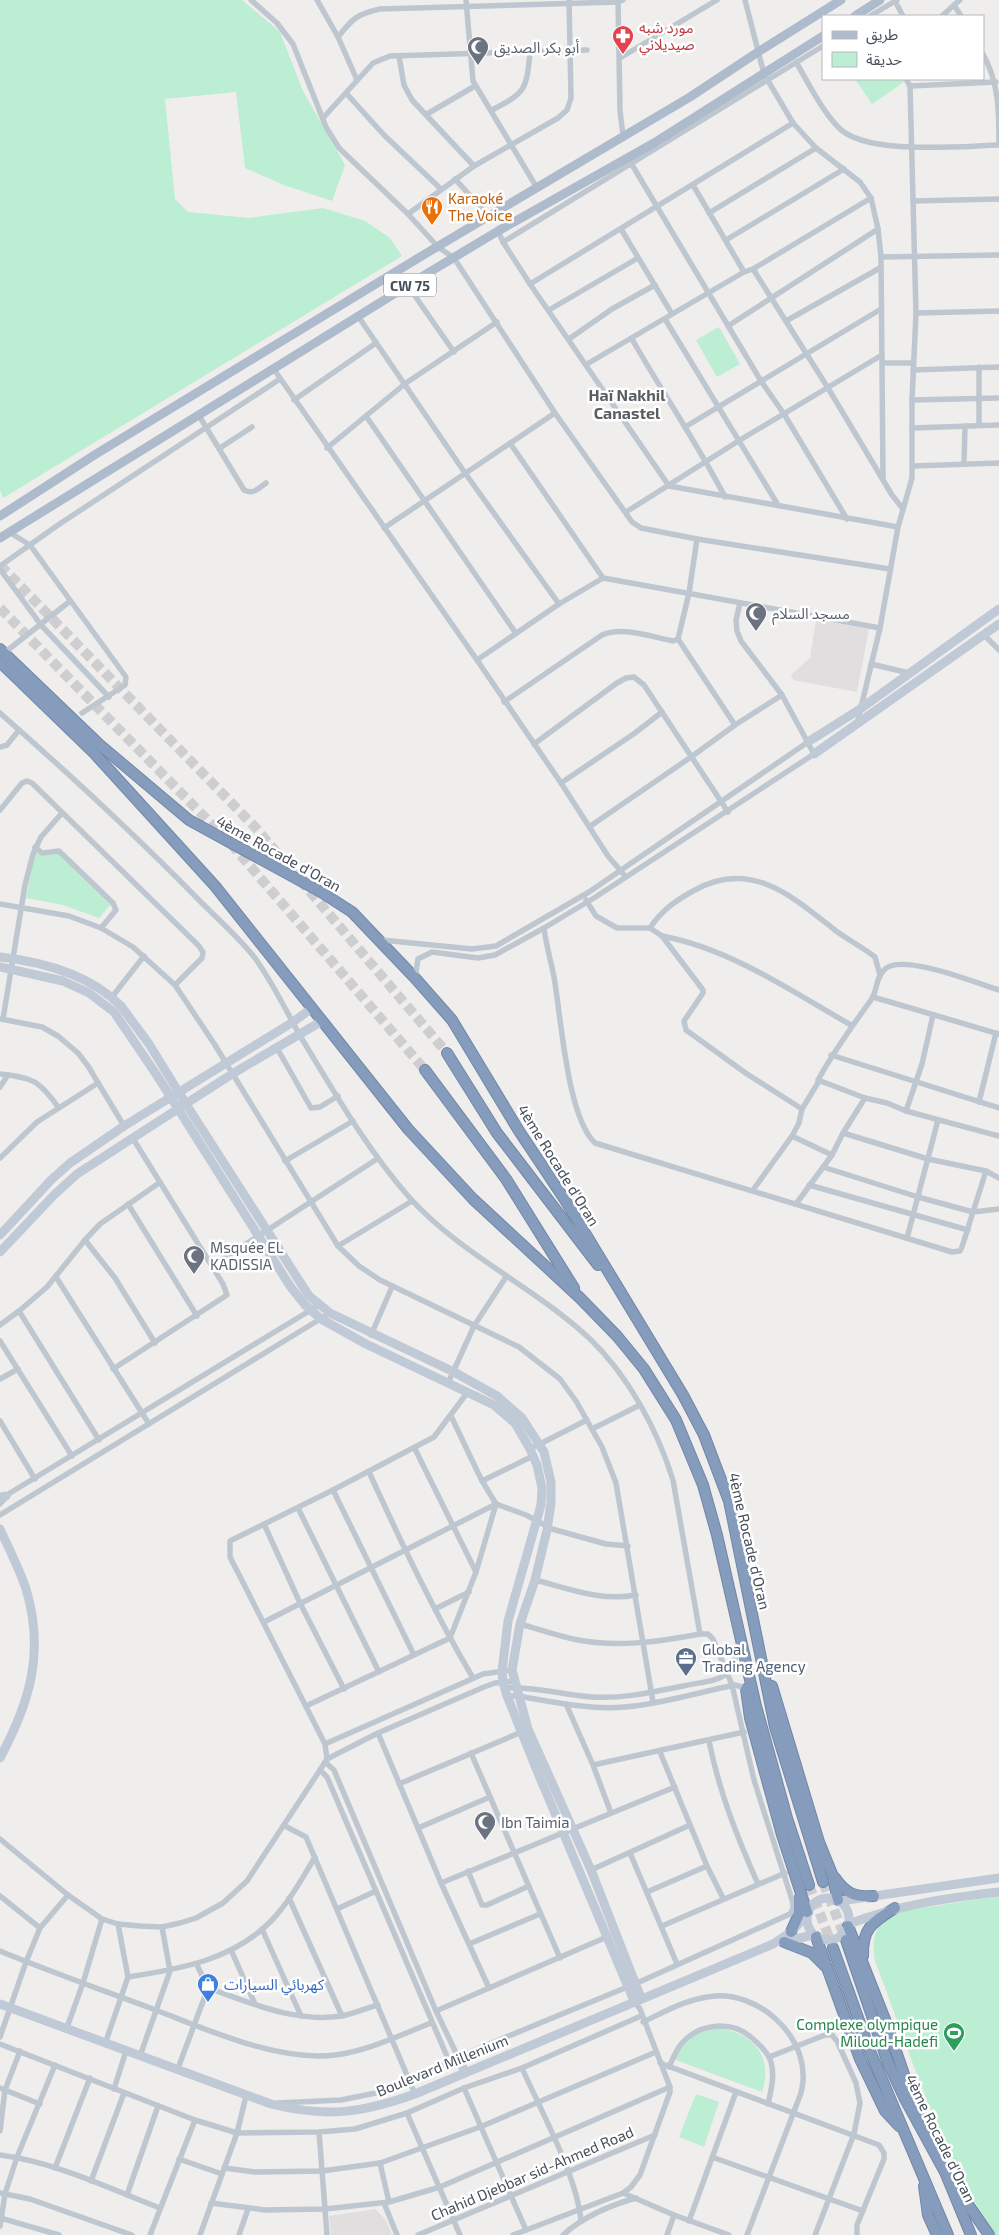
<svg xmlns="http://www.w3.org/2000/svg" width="999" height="2235" viewBox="0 0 999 2235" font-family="'Exo 2','Noto Sans Arabic',sans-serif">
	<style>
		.education { fill: #e1dedf }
		.green { fill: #bbeed2 }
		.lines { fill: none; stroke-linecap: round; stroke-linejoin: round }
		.highway-tunnel { stroke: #cecdd0; stroke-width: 10; stroke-dasharray: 10 5; stroke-linecap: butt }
		.highway-casing { stroke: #7087a8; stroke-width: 12 }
		.street { stroke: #bec7cf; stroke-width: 5.5 }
		.secondary { stroke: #c0c9d6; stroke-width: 9 }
		.primary { stroke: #adbbcc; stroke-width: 9 }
		.highway { stroke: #859cbc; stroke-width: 10 }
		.labels { text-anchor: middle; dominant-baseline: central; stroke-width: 5; stroke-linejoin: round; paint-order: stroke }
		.shield { fill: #fff; stroke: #7e848c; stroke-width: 1 }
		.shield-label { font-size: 14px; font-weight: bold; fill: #464f5a }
		.health-label { font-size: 15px; fill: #be3a42; stroke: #fff; text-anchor: start }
		.worship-label { font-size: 15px; fill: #5b616d; stroke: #fff; text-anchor: start }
		.food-label { font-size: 15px; fill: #c56008; stroke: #fff; text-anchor: start }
		.street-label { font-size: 15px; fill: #464f5a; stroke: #fff }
		.service-label { font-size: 15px; fill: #4e5e75; stroke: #fff; text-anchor: start }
		.shop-label { font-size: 15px; fill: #366cbe; stroke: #fff; text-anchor: start }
		.leisure-label { font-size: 15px; fill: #27864d; stroke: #fff; text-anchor: end }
		.neighbourhood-label { font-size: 16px; font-weight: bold; fill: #5a5d62; stroke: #fff }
	</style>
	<rect width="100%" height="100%" fill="#f0eded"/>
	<g class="education">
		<polygon points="816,620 869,629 857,692 793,680 791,675 810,658"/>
		<polygon points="375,2209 386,2220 392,2235 331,2235 329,2216"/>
	</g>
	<g class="green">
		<polygon points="0,0 242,0 280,32 303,91 345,165 332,201 284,185 245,168 236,92 165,99 175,199 188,212 249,218 323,208 365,221 390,238 402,256 3,498 0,490"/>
		<polygon points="855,79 902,79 904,82 872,104"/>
		<polygon points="719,327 740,364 717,377 696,340"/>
		<polygon points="38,850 43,852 55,850 111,904 99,918 63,905 26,898 34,858"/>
		<path d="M999,1896V2235H996C939,2153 911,2054 875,1961C871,1937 875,1924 897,1912Z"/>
		<path d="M718,2027C752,2034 774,2055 762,2092L673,2059C688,2038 692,2034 718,2027Z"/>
		<polygon points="696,2094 719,2102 704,2147 679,2137"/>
	</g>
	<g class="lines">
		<g class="highway-tunnel">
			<polyline points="0,565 255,827 447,1053"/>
			<polyline points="0,608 232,845 425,1070"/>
			<polyline points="823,1882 846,1940"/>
			<polyline points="809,1885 833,1948"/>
		</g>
		<g class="highway-casing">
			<g id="highway">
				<polyline points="0,649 100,745 189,820 321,892 352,912 415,978 452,1020 519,1131 565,1200 683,1395 704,1435 729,1501 775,1727 823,1882"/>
				<polyline points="0,662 94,753 215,886 408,1129 473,1199 580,1298 617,1336 644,1369 676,1420 703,1485 717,1535 756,1706 787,1818 809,1885"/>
				<polyline points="447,1053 497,1133 598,1265"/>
				<polyline points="425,1070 506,1179 574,1288"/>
				<polyline points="772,1686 819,1842 832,1874 838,1900"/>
				<polyline points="746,1689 750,1718 782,1835 807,1912"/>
				<path d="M835,1878C846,1894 855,1897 874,1896"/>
				<polyline points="848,1926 886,2022 918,2115"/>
				<polyline points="791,1932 799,1914 799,1899"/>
				<polyline points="816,1937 860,2059 885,2111 899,2126"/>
				<polyline points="846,1940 888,2063 904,2097 945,2172 971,2235"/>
				<polyline points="784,1942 812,1953 825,1966"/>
				<polyline points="833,1948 870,2051 948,2235"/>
				<path d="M863,1956C862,1928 873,1922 895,1908"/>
				<polyline points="954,2184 989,2235"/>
				<polyline points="924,2186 928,2215 937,2235"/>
			</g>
		</g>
		<g class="street">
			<polyline points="251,0 277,23 293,44 326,127 339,148 408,214 438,247 454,258 555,413 632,522 641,528 697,539 890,569"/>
			<polyline points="317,0 338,37 357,80"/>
			<polyline points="466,0 473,81 537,188"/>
			<polyline points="618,0 620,111 623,135"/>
			<polyline points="745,0 764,74 793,123 816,148 860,182 871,198 878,229 881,257 883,478"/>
			<polyline points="960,0 954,5 961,16"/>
			<polyline points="895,1 903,16"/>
			<polyline points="870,16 897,0"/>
			<polyline points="942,16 954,5"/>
			<path d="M338,37C352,19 357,14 380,9L618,2L623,0"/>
			<path d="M983,54C999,83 999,112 999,145"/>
			<polyline points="399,56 404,85 412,100 474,166"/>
			<polyline points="620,58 717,0"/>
			<path d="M796,62C809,84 821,109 838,127C865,156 960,146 999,145"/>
			<polyline points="910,86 996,82"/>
			<polyline points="346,93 384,135 441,189"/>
			<path d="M492,110C526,92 526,91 530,53"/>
			<polyline points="427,114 475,86"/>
			<polyline points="323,118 373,63 390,56 587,50"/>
			<polyline points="628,158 761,381 784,414 847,519"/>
			<polyline points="455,179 489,216"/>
			<polyline points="693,185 744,272"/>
			<polyline points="913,201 999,199"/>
			<polyline points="709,213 816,148"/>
			<polyline points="408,214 474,166 558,118 567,110 571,98 569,0"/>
			<polyline points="621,229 672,314"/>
			<polyline points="498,231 503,242 530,284 669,486 898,527"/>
			<polyline points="726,240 844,169"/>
			<polyline points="503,242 823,46"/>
			<polyline points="881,257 999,255"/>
			<polyline points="753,269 828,388 892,495 903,509"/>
			<polyline points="530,284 793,123"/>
			<polyline points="408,286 454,352"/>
			<polyline points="549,310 638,258"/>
			<polyline points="916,313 999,311"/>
			<polyline points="358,316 465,473 559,604"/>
			<polyline points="665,319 778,505"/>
			<polyline points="786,321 880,268"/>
			<polyline points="728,326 878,229"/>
			<polyline points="569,339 612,309 655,285"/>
			<path d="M632,339C662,392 697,443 725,497"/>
			<polyline points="883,363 913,363"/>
			<polyline points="587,364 744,272 753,269 871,198"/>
			<polyline points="273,368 477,660 561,783 608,856 625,876"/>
			<polyline points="913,370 999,367"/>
			<polyline points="294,400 376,343"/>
			<polyline points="912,400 999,398"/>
			<path d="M198,414L244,490C253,495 259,488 266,483"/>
			<polyline points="366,416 515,632"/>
			<polyline points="979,425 979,367"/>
			<polyline points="685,427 881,309"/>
			<polyline points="912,428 999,425"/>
			<polyline points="510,443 603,578"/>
			<polyline points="220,448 252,427"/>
			<polyline points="327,448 406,383 497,322"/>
			<polyline points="964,464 965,426"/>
			<polyline points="913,466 999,463"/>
			<polyline points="626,512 740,440 882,355"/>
			<polyline points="384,528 555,413"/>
			<polyline points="9,532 30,545 126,677 125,685 82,713"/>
			<polyline points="0,566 58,525 280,379"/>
			<polyline points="0,569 41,625 109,697"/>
			<polyline points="984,635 999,650"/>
			<polyline points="678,639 689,593 697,539"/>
			<polyline points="4,653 69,602"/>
			<polyline points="477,660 559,604 603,578 880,628"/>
			<polyline points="871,664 909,673"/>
			<path d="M504,702L602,635C623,626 652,637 673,641L678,639L735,725"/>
			<path d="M0,713C66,771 131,831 193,894C213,915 237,935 255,958C272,982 285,1008 299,1034C333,1090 366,1148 409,1197C461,1255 533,1286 589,1338C628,1375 657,1429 673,1480L700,1634H708L713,1639L732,1685L754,1780L793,1903V1909L790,1914L637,1983L458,2057L409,2081L381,2092L341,2100L277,2103"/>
			<polyline points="857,724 880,628 898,527 912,478 912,400 916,313 910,86 906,79"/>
			<polyline points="534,744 617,683 626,678 634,677 644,685 728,812"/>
			<polyline points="0,747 7,745 19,730"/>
			<polyline points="561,783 635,733 662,712"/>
			<polyline points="0,810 22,783 27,781 32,783 198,945 203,952 202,958 175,985"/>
			<polyline points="589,827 691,757 735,725 782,695"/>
			<polyline points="35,847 42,853 59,851 113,903 116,910 101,928"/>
			<polyline points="586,900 596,916 617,928 650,928 662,936 703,990 703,993 684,1021 686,1030 747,1074 802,1109"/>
			<polyline points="0,904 69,916 101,928 133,947 175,985 215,1045 338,1246 359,1266 380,1280 519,1347 560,1379 576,1401 602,1447 616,1483 653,1702"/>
			<path d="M544,928C546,945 551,961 554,977C561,1016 567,1117 595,1143L952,1252L960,1251L962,1247L973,1212L999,1209"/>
			<path d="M650,928C661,911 675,901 693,891C750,858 792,896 836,931C847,939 860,946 871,954L875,957L880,975"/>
			<path d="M662,936C731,949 791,991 851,1025"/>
			<polyline points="382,940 472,949 496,946 589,892 808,742"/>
			<polyline points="415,978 418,959 432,952 478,958 495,955 544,928 594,898 814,754 782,695 741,641 737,631 736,620 740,603"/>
			<path d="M999,990C976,983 903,953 885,969C875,978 878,990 871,1000C852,1026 834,1051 818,1080L865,1098L887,1103L906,1111L999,1136"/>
			<polyline points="112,997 144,956"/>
			<polyline points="873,997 999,1034"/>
			<polyline points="1,1019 42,1027 58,1036 78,1053 88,1066 124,1126"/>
			<polyline points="3,1019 25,885 33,854 41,837 62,813"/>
			<polyline points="277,1048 311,1108 320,1107 338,1096"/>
			<polyline points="831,1055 999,1108"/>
			<path d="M0,1074C33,1078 39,1080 58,1107"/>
			<polyline points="0,1087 8,1075"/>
			<polyline points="979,1102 996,1033"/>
			<polyline points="906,1111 922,1064 933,1015"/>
			<polyline points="843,1133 928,1159 986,1171 999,1178"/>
			<polyline points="792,1136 832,1155"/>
			<polyline points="0,1158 37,1122 98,1083"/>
			<polyline points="285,1161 353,1121"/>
			<polyline points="823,1167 918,1197 973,1212 986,1171"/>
			<polyline points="809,1185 968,1230"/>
			<polyline points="753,1190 792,1136 799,1123 802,1109 819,1081"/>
			<polyline points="128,1204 197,1316"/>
			<polyline points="796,1204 832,1155 843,1133 865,1098"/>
			<polyline points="907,1238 938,1120"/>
			<polyline points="85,1240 115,1278 155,1343"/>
			<polyline points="338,1246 412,1201"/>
			<polyline points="212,1266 377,1159"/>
			<polyline points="56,1277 149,1424"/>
			<polyline points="19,1311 99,1440"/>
			<polyline points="0,1325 19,1311 47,1287 85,1240 100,1224 159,1183"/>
			<polyline points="371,1335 392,1287"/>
			<polyline points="0,1341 72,1456"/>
			<polyline points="113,1369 227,1295 223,1284 132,1137"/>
			<polyline points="0,1379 18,1369"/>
			<polyline points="448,1383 474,1326 506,1277"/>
			<polyline points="451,1416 481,1479 496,1504 526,1515 552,1529 606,1544 628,1546"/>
			<polyline points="0,1421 35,1479"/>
			<polyline points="592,1429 640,1405"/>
			<polyline points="415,1449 476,1572"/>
			<polyline points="530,1449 587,1420"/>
			<path d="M369,1472C401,1542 434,1612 473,1678"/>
			<polyline points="482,1481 533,1456"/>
			<polyline points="0,1504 10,1493 319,1305"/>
			<polyline points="298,1508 379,1672"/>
			<polyline points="0,1515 330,1313"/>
			<polyline points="264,1524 300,1603 344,1689"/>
			<path d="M535,1580C568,1588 601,1602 636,1595"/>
			<polyline points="435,1609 469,1592"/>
			<polyline points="264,1622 496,1504"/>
			<path d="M520,1624C538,1629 555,1635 573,1639C615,1648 658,1642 700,1634"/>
			<polyline points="414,1655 333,1490 434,1437 467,1393"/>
			<path d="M505,1688C534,1686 563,1695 592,1697C623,1699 653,1692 683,1686C715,1679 733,1684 738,1646"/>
			<path d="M507,1696H518C553,1702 590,1710 625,1707C662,1704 699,1692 735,1685L746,1688"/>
			<polyline points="566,1704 593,1765 611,1813"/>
			<polyline points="306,1706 450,1638 476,1572 496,1504"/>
			<polyline points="378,1733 441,1883 489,1988"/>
			<path d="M709,1741C719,1791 737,1837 758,1884"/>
			<polyline points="325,1744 483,1674 512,1670"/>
			<polyline points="660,1752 707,1866 723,1898"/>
			<polyline points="471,1753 560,1958"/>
			<polyline points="327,1759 378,1733 484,1687 495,1683 514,1681"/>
			<polyline points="325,1762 334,1770 436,2011 458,2057"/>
			<polyline points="593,1765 744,1732"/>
			<polyline points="320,1770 327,1777 449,2061"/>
			<polyline points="399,1784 524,1731"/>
			<polyline points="285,1826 306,1837 415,2094"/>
			<polyline points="418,1828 490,1797"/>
			<polyline points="0,1839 68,1895 102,1919 118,1924 140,1926 162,1927 180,1923 196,1918 223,1903 247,1881 320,1770 327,1759 325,1744 230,1557 230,1541 333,1490"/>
			<polyline points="630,1853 677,1964"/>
			<polyline points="591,1870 690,1825"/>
			<polyline points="468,1871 482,1905 487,1905 529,1886"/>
			<polyline points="441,1883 675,1787"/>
			<polyline points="647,1892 707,1866"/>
			<polyline points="0,1896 40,1928"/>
			<polyline points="289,1898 342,2016"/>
			<polyline points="337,1909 376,1891"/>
			<polyline points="662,1926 785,1873"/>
			<polyline points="262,1929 301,2016"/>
			<polyline points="469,1944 540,1914"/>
			<polyline points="231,1950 255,2004"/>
			<path d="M0,1951C51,1972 102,1990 153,2009C206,2029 277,2062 335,2055C368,2051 400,2035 431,2023"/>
			<polyline points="197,1965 208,1988"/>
			<path d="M128,1977C180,1969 234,1960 272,1920C289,1902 302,1879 315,1857"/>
			<polyline points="436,2011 609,1936"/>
			<path d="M643,2022C666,2011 689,1998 715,1996C757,1993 802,2031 803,2074C804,2081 802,2087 801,2093L747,2235"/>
			<polyline points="66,2030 83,1983 102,1919"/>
			<polyline points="0,2037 26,1962 40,1928 68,1895"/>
			<polyline points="0,2044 195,2120 237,2133 319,2132 355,2129 407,2113 464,2088 522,2068 641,2016"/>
			<polyline points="105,2044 128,1977 118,1924"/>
			<polyline points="140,2056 170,1971 162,1927"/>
			<polyline points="769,2057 825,2035 832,2035 837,2041 856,2083 860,2103 854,2134 815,2235"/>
			<polyline points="660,2063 879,2145 884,2153 884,2159 857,2225 857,2235"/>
			<path d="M669,2067C673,2058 676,2050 682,2043C700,2023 732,2020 752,2038C759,2044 768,2052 771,2062C775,2076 771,2090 768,2104"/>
			<path d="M522,2068C541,2111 577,2176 581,2221"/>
			<path d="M177,2071L208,1988C251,2003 295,2023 341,2016C353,2014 366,2008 378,2005"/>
			<polyline points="0,2088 40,2104"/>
			<polyline points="464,2088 526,2230"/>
			<polyline points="114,2089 126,2051"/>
			<polyline points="407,2113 460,2235"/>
			<polyline points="0,2131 5,2090 20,2051"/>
			<polyline points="319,2132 327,2235"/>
			<path d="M0,2155C55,2162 108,2188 160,2208"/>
			<polyline points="712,2157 863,2211"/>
			<polyline points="179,2159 222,2174"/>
			<polyline points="380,2163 389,2202"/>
			<polyline points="55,2168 90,2078"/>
			<polyline points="224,2168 255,2172 322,2171 380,2163 480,2127 656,2052"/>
			<polyline points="91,2181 124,2093"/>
			<polyline points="0,2193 30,2199 132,2235"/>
			<polyline points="623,2193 674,2215 729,2235"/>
			<polyline points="127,2195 158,2106"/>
			<polyline points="211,2203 265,2210 325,2209 389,2202 440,2187 670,2087"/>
			<polyline points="384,2203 397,2235"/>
			<polyline points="0,2218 59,2235"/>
			<polyline points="689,2221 736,2092"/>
			<polyline points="0,2226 5,2194 17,2157 55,2065"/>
			<polyline points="150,2235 195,2120"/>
			<polyline points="200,2235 237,2133 246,2096"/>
			<polyline points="239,2235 248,2209"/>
			<polyline points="418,2235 655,2135"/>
			<polyline points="513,2235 623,2193 631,2187 640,2175 670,2092 670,2087 640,2009 634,2001"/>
			<path d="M563,2235C583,2217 611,2205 636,2198"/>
			<polyline points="667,2235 674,2215"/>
		</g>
		<g class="secondary">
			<polyline points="808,742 860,709 999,609"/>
			<polyline points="814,754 999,624"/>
			<path d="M0,957C44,962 89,974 121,1006L149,1044L186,1104L309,1296L330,1313L454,1372L497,1396L522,1418L544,1452L551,1482V1503L547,1530L535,1580L520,1624L512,1670L528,1729L591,1870L641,1998"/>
			<polyline points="0,967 63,981 89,993 114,1012 158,1077 290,1286 305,1305 321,1319 366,1344 494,1405 515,1423 530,1449 537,1465 542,1488 541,1505 508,1621 502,1671 503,1682 507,1696 538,1773 634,2001"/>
			<polyline points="0,1235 51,1180 70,1163 124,1126 293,1022 312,1008"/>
			<polyline points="0,1252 54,1195 77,1174 232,1074 322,1021"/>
			<polyline points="0,1497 6,1496"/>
			<path d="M0,1529C9,1549 19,1568 26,1589C45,1652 30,1702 0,1758"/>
			<circle cx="828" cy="1919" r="21"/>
			<polyline points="840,1901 999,1878"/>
			<path d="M849,1924C898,1905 947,1898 999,1892"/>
			<polyline points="783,1942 813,1935"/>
			<path d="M0,2004L271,2104C327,2118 362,2113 415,2094L773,1944L791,1932L806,1916"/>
			<polyline points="458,2057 465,2072"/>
		</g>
		<g class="primary">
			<polyline points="855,16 880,0"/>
			<polyline points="0,516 96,454 430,251 690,97 758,52 841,0"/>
			<polyline points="0,538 423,276 498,231 654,143 823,36"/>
		</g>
		<use href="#highway" class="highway"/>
	</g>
	<defs>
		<g id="pharmacy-pin" transform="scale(1.125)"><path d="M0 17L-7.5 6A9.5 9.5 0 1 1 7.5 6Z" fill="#e0444e" stroke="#fff"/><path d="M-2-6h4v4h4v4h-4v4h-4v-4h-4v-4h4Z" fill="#fff"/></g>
		<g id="mosque-pin" transform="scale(1.125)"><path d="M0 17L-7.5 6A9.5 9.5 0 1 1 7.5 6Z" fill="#6b7280" stroke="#fff"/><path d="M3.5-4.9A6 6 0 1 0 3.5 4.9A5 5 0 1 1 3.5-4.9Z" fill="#fff"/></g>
		<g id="restaurant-pin" transform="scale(1.125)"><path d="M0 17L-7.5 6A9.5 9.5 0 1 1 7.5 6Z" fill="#e8710a" stroke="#fff"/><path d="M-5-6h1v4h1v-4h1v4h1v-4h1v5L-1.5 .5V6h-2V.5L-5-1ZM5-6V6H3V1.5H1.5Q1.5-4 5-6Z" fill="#fff"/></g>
		<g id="office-pin" transform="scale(1.125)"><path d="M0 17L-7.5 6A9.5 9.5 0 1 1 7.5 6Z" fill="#5c6f8a" stroke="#fff"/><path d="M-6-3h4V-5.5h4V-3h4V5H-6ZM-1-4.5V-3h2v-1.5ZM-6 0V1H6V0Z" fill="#fff"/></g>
		<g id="shop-pin" transform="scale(1.125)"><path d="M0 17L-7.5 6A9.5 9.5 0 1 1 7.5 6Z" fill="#3f7fe0" stroke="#fff"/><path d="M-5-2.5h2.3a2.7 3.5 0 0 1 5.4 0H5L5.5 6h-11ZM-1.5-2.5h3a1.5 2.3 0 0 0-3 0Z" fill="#fff"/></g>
		<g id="stadium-pin" transform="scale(1.125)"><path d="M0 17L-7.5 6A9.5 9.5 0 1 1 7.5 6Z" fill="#2e9e5b" stroke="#fff"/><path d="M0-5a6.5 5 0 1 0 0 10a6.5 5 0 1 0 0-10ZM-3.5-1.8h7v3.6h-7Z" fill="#fff"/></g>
	</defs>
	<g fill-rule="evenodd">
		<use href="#pharmacy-pin" x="623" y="36"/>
		<use href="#mosque-pin" x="478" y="47"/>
		<use href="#restaurant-pin" x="432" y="207"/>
		<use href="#mosque-pin" x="756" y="613"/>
		<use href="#mosque-pin" x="194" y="1256"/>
		<use href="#office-pin" x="686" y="1658"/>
		<use href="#mosque-pin" x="485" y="1822"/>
		<use href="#shop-pin" x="208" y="1984"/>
		<use href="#stadium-pin" x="954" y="2033"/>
	</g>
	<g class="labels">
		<rect class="shield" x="384" y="273.5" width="52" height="23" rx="4"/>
		<g class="shield-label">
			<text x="410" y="285">CW 75</text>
		</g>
		<g class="health-label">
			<text x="639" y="27">مورد شبه<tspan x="639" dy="17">صيديلاني</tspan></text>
		</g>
		<g class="worship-label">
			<text x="494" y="47">أبو بكر الصديق</text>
			<text x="772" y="613">مسجد السلام</text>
			<text x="210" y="1247">Msquée EL<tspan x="210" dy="17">KADISSIA</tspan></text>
			<text x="501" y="1822">Ibn Taimia</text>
		</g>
		<g class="food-label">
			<text x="448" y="198">Karaoké<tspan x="448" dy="17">The Voice</tspan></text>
		</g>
		<g class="street-label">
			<text transform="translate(279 853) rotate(29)">4ème Rocade d'Oran</text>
			<text transform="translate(559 1165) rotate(58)">4ème Rocade d'Oran</text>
			<text transform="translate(750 1541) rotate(77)">4ème Rocade d'Oran</text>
			<text transform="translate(442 2065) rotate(-22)">Boulevard Millenium</text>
			<text transform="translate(941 2138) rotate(64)">4ème Rocade d'Oran</text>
			<text transform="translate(532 2173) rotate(-23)">Chahid Djebbar sid-Ahmed Road</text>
		</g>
		<g class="service-label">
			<text x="702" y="1649">Global<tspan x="702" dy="17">Trading Agency</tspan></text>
		</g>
		<g class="shop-label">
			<text x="224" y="1984">كهربائي السيارات</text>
		</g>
		<g class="leisure-label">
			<text x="938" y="2024">Complexe olympique<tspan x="938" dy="17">Miloud-Hadefi</tspan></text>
		</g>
		<g class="neighbourhood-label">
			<text x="627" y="394">Haï Nakhil<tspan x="627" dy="18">Canastel</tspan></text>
		</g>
	</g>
	<rect x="822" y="15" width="162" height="65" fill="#ffffff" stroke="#b5b9bd"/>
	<rect x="832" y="31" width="25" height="8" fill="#adbbcc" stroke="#b5b9bd"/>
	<text x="866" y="40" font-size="15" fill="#464f5a">طريق</text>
	<rect x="832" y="52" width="25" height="15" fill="#bbeed2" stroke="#b5b9bd"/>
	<text x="866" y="65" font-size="15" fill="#464f5a">حديقة</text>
</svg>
